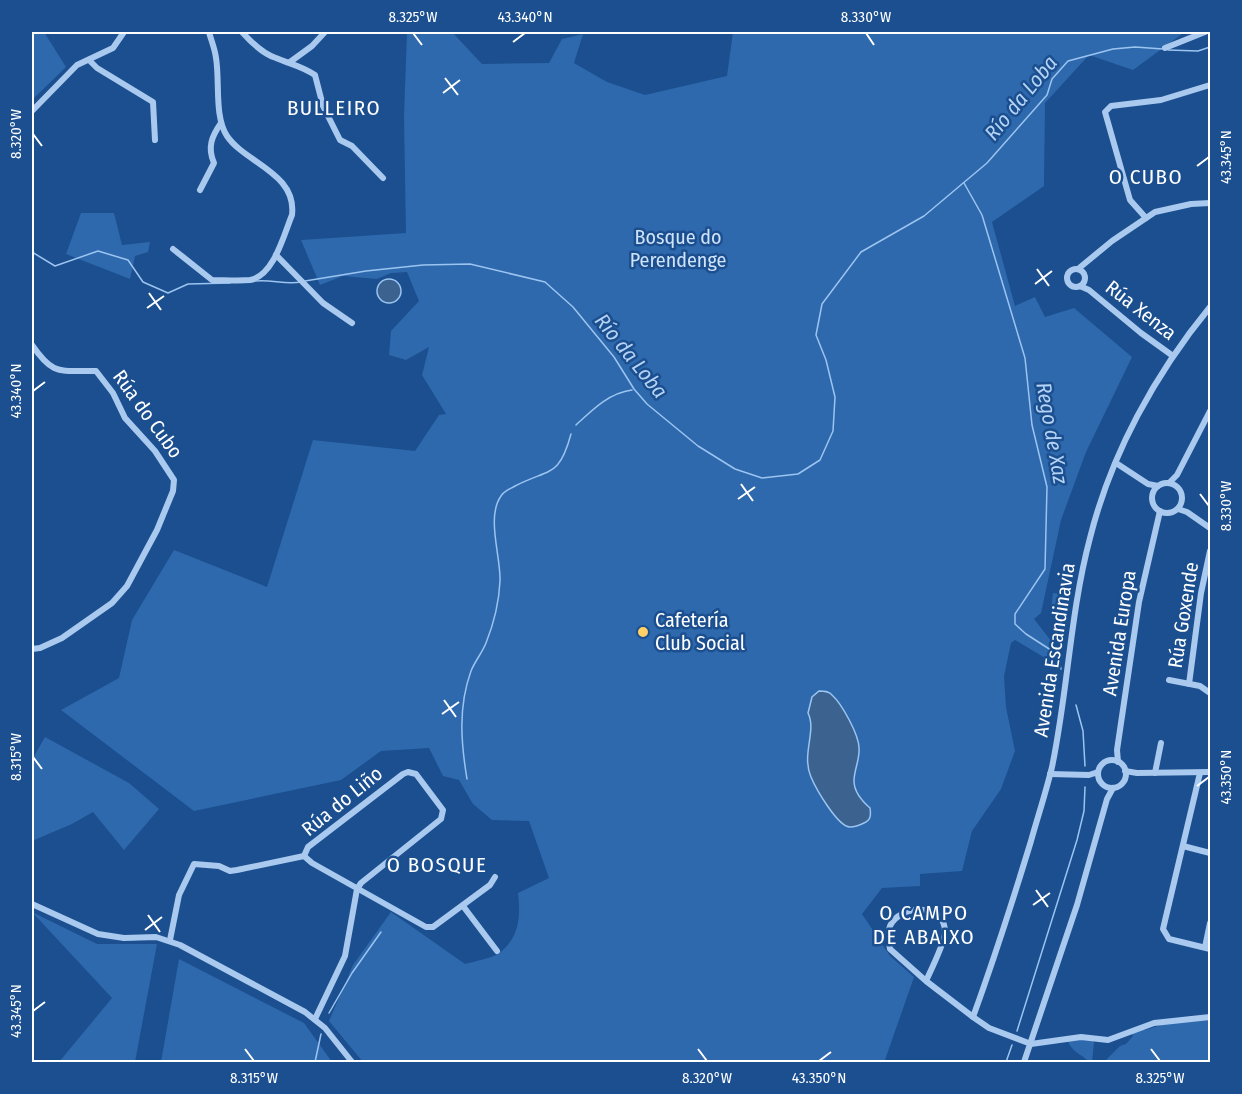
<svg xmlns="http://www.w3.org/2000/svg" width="1242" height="1094" viewBox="0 0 1242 1094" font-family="'Fira Sans Condensed',sans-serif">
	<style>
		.green { fill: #2e69ad }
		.water { fill: #3c6290; stroke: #9cc4f0; stroke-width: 1.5 }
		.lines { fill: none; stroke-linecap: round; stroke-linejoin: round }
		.stream { stroke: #9cc4f0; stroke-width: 1.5 }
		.minor { stroke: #a9c9ee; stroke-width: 6 }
		.ticks { fill: none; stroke: #fff; stroke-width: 2 }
		.poi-dot { fill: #ffd166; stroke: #1b4f8f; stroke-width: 2 }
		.labels { text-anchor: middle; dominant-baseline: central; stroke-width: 5; stroke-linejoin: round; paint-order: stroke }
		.park-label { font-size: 20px; fill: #cfe3fa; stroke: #1b4f8f }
		.street-label { font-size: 20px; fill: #fff; stroke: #1b4f8f }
		.poi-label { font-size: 20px; fill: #fff; stroke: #1b4f8f; text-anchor: start }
		.water-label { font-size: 21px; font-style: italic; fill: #b5d3f5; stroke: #1b4f8f }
		.neighbourhood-label { font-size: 21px; letter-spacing: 1.5px; fill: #fff; stroke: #1b4f8f }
		.neatline { fill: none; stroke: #fff; stroke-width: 2 }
		.ticks-label { font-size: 15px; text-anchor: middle; fill: #fff }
	</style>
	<rect width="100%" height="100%" fill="#1b4f8f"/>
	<g class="green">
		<polygon points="32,32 44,32 66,67 32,100"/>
		<path d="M407,32H452L482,64L549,63L562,39L583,34L574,63L607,82L645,95L727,76L733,32H1181L1182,34L1133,70L1089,55L1045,103L1044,186L992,222L1015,306L1035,297L1045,317L1074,308L1132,357L1086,452L1061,520L1041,613L1034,619L1059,651L1060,655L1050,661L1015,640L1011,643L1004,676L1006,707L1015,751L1001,789L972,831L962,871L920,874V886L882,888L862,914L890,956L914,977L885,1060L891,1062H363L329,1021L353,965L391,912L465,964C475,961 489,959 498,954C519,939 521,917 518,893L549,878L529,821L492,820L473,804L459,780L443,776L429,748L381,751L341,780L194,811L61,710L119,678L132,620L174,550L267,587L313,440L415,451L439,415L446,414L422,375L429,347L406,360L389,355L391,331L419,301L407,272L391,273L377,279L343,276L320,285L301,240L406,233L404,117Z"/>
		<polygon points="81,213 114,213 122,245 150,242 148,252 135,256 130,279 66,254"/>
		<polygon points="1053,593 1069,595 1066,611 1051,609"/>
		<polygon points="45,737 129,783 159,809 124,850 93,812 72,824 32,841 32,760"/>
		<polygon points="32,912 97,944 157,944 135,1062 59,1062 112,998"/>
		<polygon points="179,959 304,1023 332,1062 161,1062"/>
		<polygon points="1191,1016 1210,1018 1210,1062 1104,1062 1120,1046 1126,1044 1133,1036 1132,1034 1138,1027 1145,1030"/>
		<path d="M1073,1037L1091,1039L1094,1042L1092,1062H1088C1084,1055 1074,1054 1068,1042Z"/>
	</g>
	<g class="water">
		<circle cx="389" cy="291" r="12"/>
		<path d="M819,691C824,691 829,691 832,695C842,704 859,735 859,748C860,759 854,770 854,781C854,792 862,801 870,808C871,815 871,820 864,823C860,825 855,827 850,827C838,827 816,789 811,777C801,754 817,731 808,713L812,697Z"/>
	</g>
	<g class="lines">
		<g class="stream">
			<polyline points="1168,50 1198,51 1210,47"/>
			<polyline points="964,183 982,215 1025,358 1032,425 1047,487 1045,569 1015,614 1015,624 1026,634 1057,654 1061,669"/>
			<polyline points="32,252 55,266 98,251 128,260 143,282 168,293 188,284 230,283"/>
			<path d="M255,281C271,279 285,285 301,282"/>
			<polyline points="305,281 366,271 423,265 470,264 545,282 573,307 614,357 634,389 647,404 698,446 735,469 762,478 798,474 820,460 833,431 835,397 826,360 816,335 822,304 861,252 924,216 987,163 1047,95 1052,79 1068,61 1113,49 1135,47 1163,49"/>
			<path d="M576,425C593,409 609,393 632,390"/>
			<polyline points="1076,705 1083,731 1085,766"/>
			<path d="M467,779C461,743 458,707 471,671C475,661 482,653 486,643C494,623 499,603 500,581C501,557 486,517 501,496C504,491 510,489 515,486C550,468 559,478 571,434"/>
			<polyline points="329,1013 352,973 381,932"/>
			<polyline points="1017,1031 1077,840 1084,811 1085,787"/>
			<polyline points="315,1062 321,1034"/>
			<polyline points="1006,1062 1012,1045"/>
		</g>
		<g class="minor">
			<path d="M242,32C250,41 263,54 276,58C290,64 302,66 315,75L323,106L340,140L352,146L383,178"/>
			<polyline points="1165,48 1205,32"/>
			<polyline points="89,60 97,68 153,102 155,140"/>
			<polyline points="290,62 312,46 325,32"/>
			<polyline points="32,111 77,65 113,48 124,32"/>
			<path d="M200,190L214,163C207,147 212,136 221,123"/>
			<polyline points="1146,218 1130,200 1105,112 1111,106 1161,100 1210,85"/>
			<path d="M173,249L212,280C224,280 238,281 250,280C274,276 284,234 292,215C297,173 245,163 227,136C214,116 220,81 216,58C215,49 211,40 209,32"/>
			<polyline points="276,255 323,303 352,323"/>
			<circle cx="1076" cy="278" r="9"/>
			<polyline points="1078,269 1112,241 1155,212 1191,204 1210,203"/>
			<polyline points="1080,286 1089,290 1141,333 1173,356"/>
			<path d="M32,345C54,377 60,370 96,371L113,393L125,418L155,451L174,480L173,491L157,530L127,586L112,603L62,638L40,648L32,649"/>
			<polyline points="1116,463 1148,484 1158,486"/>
			<circle cx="1167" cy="498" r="15"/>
			<polyline points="1169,483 1177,475 1210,411"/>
			<polyline points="1178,509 1187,512 1210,528"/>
			<polyline points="1169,680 1200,686 1210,693"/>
			<polyline points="1189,684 1201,593 1210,551"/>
			<circle cx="1112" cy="774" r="14"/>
			<polyline points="1118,762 1117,750 1139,602 1160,511"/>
			<polyline points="1125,771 1137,773 1210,772"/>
			<polyline points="1155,773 1161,743"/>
			<polyline points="1200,773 1163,929 1169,939 1210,949"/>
			<polyline points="1050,774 1089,775 1098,772"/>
			<polyline points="1183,846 1210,853"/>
			<polyline points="304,856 308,847 403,774 408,772 416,774 443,810 441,819 361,883 357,889 345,956 315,1019"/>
			<polyline points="32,904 98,934 124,938 156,937 180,945 305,1012 325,1028 352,1062"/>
			<polyline points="463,906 497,951"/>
			<polyline points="170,940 179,895 194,864 219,866 230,871 237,870 304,856 312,863 426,927 433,927 490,885 495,877"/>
			<polyline points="1205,947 1210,923"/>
			<path d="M926,981C931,970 944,944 945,933C946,902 900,904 890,926C887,933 889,942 890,949L926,981L973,1017L989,1028L1031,1044L1081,1037L1108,1040L1154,1023L1210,1017"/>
			<path d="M973,1017C994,959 1013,900 1031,841C1038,816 1046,792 1052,767C1068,691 1070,613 1090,538C1111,454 1155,374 1210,307"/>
			<polyline points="1024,1062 1077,905 1107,799 1113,788"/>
		</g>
	</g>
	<path class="ticks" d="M413,33L422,45M866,33L874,45M513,42L525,33M445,78L458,95M443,93L460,80M33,134L42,146M1197,166L1209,157M1037,269L1049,286M1035,284L1052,271M149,293L161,310M147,308L164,296M33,391L45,382M741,484L753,501M1200,494L1209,506M738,499L755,487M444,700L456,717M442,714L459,702M33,757L42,769M1197,786L1209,777M1036,890L1048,907M1033,905L1050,893M148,915L160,932M145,930L162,917M33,1011L45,1002M245,1049L254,1061M698,1049L707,1061M1151,1049L1160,1061M819,1061L831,1052"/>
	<circle class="poi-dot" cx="643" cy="632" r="6"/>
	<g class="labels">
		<g class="park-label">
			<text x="678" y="237">Bosque do<tspan x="678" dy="23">Perendenge</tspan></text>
		</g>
		<g class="street-label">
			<text transform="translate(1141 310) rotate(38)">Rúa Xenza</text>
			<text transform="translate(148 414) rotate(54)">Rúa do Cubo</text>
			<text transform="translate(1183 615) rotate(-81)">Rúa Goxende</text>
			<text transform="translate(1119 633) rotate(-81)">Avenida Europa</text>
			<text transform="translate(1054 650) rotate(-81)">Avenida Escandinavia</text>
			<text transform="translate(342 801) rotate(-39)">Rúa do Liño</text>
		</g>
		<g class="poi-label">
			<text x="655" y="620">Cafetería<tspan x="655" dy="23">Club Social</tspan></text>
		</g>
		<g class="water-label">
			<text transform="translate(1021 98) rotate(-51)">Río da Loba</text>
			<text transform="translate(631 356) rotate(51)">Río da Loba</text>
			<text transform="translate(1052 433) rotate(80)">Rego de Xaz</text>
		</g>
		<g class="neighbourhood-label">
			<text x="334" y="108">BULLEIRO</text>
			<text x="1146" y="177">O CUBO</text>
			<text x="437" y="865">O BOSQUE</text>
			<text x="924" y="913">O CAMPO<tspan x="924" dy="24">DE ABAIXO</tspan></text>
		</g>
	</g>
	<rect width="1242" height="1094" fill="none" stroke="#1b4f8f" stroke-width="66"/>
	<rect x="33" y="33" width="1176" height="1028" class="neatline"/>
	<g class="ticks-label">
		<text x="413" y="22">8.325°W</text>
		<text x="525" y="22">43.340°N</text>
		<text x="866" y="22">8.330°W</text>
		<text transform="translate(16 134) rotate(-90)" y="5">8.320°W</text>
		<text transform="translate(1226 157) rotate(-90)" y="5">43.345°N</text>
		<text transform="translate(16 391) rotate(-90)" y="5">43.340°N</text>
		<text transform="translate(1226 506) rotate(-90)" y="5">8.330°W</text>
		<text transform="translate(16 757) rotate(-90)" y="5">8.315°W</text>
		<text transform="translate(1226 777) rotate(-90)" y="5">43.350°N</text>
		<text transform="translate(16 1011) rotate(-90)" y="5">43.345°N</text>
		<text x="254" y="1083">8.315°W</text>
		<text x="707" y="1083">8.320°W</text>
		<text x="819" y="1083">43.350°N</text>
		<text x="1160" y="1083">8.325°W</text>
	</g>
</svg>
